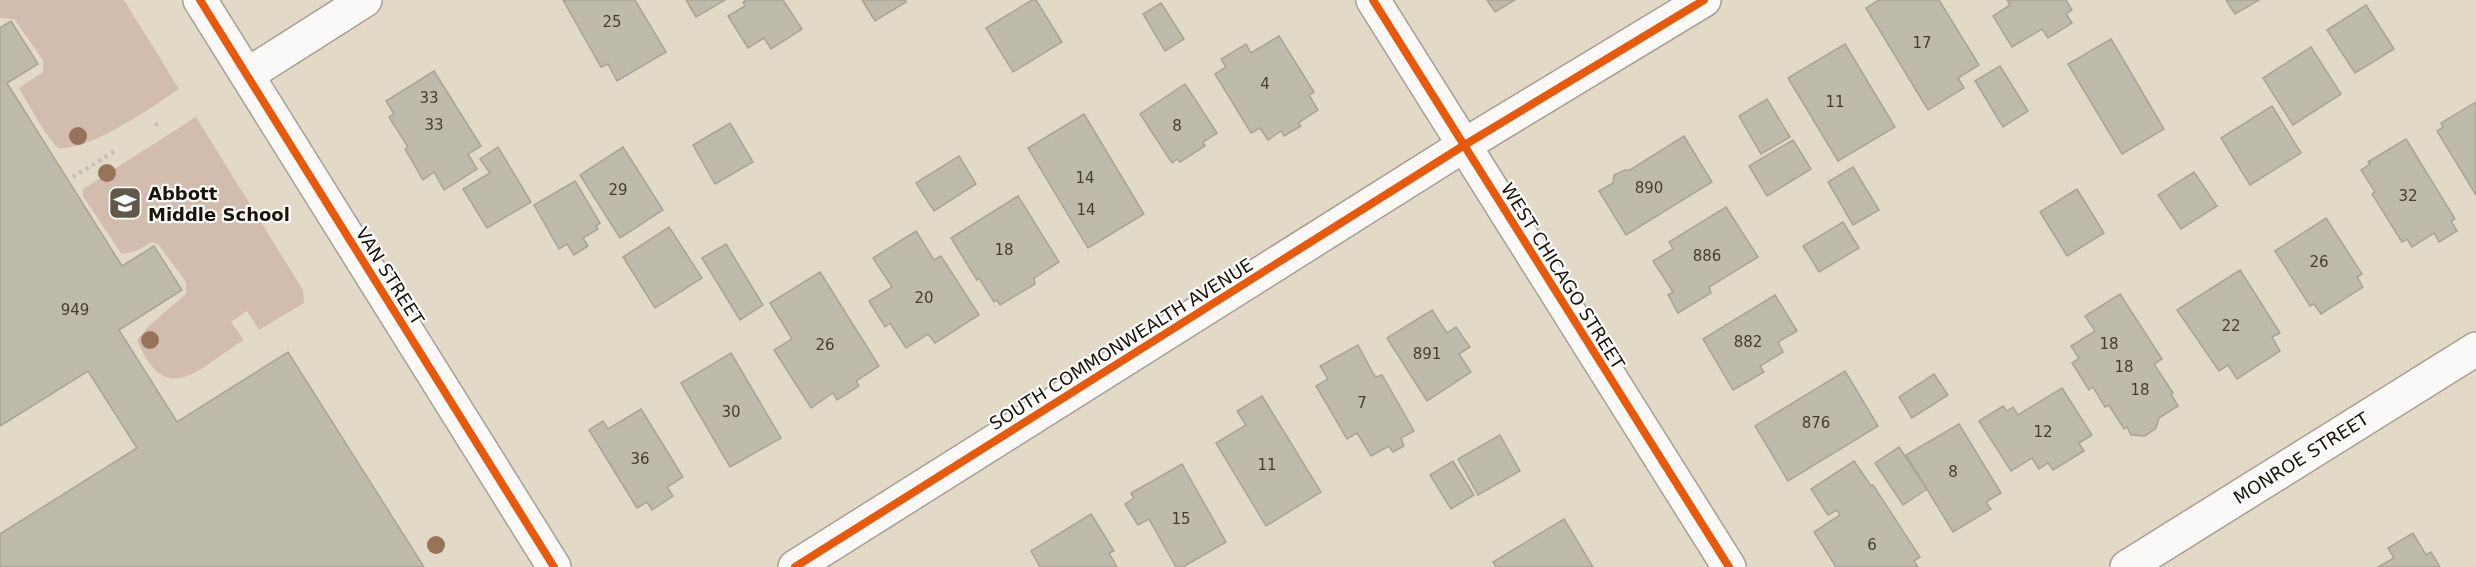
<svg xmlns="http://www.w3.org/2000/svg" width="2476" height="567" viewBox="0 0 2476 567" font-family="'DejaVu Sans',sans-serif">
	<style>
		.green { fill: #d2bcad }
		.building { fill: #bfbbac; stroke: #a8a495; stroke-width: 1.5 }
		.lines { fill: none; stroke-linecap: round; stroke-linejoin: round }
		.street-casing { stroke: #a79f91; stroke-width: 36 }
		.path { stroke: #c0bdb6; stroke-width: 4; stroke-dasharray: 3 4.5; stroke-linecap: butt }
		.street { stroke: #fbf9f7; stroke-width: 33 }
		.cycleway-casing { stroke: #fff; stroke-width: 11 }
		.cycleway { stroke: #e8590c; stroke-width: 8 }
		.tree { fill: #97735a }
		.labels { text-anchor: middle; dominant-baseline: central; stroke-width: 4.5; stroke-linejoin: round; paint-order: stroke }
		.number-label { font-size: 15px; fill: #433d30 }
		.poi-label { font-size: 18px; font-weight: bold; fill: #1a1307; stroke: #fff; text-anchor: start }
		.street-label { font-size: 18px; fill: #1a1307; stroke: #fff }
	</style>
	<rect width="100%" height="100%" fill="#e2d9c7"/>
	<g class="green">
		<path d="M0,0H124L179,89C152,107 91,151 58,148L44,131L19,88L43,72V60L14,19L0,18Z"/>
		<path d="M196,117L303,290L304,303L259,330L247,311L231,322L244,340C200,366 167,412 137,340L150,325L186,294V282L158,244L151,242C142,248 131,255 121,253L83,196V189Z"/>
	</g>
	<g class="building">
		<polygon points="563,0 635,0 666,52 617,81 608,64 601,67"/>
		<polygon points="686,0 725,0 696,17"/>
		<polygon points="747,0 783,0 802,29 771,49 764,38 748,48 728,16 745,6 743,2"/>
		<polygon points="862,0 905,0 906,2 875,21"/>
		<polygon points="1032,0 1036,0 1062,42 1013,72 986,28"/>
		<polygon points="1487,0 1515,0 1495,12"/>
		<polygon points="1879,0 1939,0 1979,65 1958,78 1964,88 1928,110 1866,8"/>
		<polygon points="2007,0 2066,0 2072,10 2066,14 2072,23 2048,38 2042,29 2012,47 1993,16 2010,5"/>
		<polygon points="2226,0 2259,0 2235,14"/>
		<polygon points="1161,3 1184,39 1165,51 1143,14"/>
		<polygon points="2366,5 2394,49 2355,73 2327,30"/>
		<polygon points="11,21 38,64 7,83 122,266 154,246 182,290 119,330 177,422 288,352 424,567 0,567 0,534 137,448 88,371 0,426 0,28"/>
		<polygon points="1279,36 1314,92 1309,95 1318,110 1298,123 1301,126 1284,136 1281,131 1268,140 1260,128 1251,133 1215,74 1226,67 1221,59 1246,44 1251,53"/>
		<polygon points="2111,39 2164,129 2122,154 2068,64"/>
		<polygon points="1845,44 1895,127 1838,161 1788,78"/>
		<polygon points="2311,47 2341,94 2293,125 2263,78"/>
		<polygon points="2000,66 2028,111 2003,127 1975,81"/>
		<polygon points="434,71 481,146 468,154 477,169 444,190 434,172 423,180 405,149 408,147 389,117 394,114 386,101"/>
		<polygon points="1185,84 1217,133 1203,142 1205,146 1180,162 1177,159 1172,163 1140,114"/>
		<polygon points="1767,99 1790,137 1761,154 1739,116"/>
		<polygon points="2476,102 2476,195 2437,131 2443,127 2441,123"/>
		<polygon points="2272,106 2301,153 2250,185 2221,138"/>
		<polygon points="1084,114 1144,214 1088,248 1028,148"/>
		<polygon points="730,123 753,162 715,184 693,145"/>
		<polygon points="1684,136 1712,182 1626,235 1599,191 1613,183 1614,175 1625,170 1630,170"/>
		<polygon points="2406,139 2455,219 2451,221 2457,231 2439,242 2434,233 2412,247 2407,239 2402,242 2372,194 2375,192 2361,170 2370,164 2368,162"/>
		<polygon points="1793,140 1811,169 1767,196 1749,166"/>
		<polygon points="498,147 531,202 487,228 463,189 490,173 480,159"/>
		<polygon points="623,147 663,210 620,238 580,175"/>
		<polygon points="959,156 976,184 934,211 916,183"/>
		<polygon points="1853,167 1879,210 1853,225 1828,182"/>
		<polygon points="2194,172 2217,206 2181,229 2158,195"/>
		<polygon points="575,181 600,223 596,226 598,229 583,238 588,246 574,255 567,244 559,249 534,205"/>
		<polygon points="2077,189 2104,233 2067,256 2040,212"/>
		<polygon points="1018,196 1059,262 1034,278 1035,284 1000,305 997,300 994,302 979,278 977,280 951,238"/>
		<polygon points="1726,207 1758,257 1709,287 1711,293 1678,313 1668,295 1673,292 1653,261 1673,249 1669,242"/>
		<polygon points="2326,218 2362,274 2357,277 2363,287 2321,314 2314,304 2310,306 2275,251"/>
		<polygon points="1843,222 1859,248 1819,272 1803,246"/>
		<polygon points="669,227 702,278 655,308 623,257"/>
		<polygon points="916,231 934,260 941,256 979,315 935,343 928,334 906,348 890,323 885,327 869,301 892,287 873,258"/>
		<polygon points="726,244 763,305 740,320 702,258"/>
		<polygon points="2240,270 2280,333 2272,337 2280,351 2237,379 2228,365 2219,371 2177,310"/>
		<polygon points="820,272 879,366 856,381 859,386 837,400 833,393 811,408 774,350 792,339 770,303"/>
		<polygon points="2120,294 2162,359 2154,364 2173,393 2171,394 2178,406 2159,418 2156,428 2145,436 2131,435 2127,427 2124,429 2109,405 2105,407 2093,387 2089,390 2072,363 2079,358 2071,346 2095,331 2085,316"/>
		<polygon points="1775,295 1797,331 1778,342 1783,352 1760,366 1764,372 1733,390 1703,339"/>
		<polygon points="1432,310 1447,333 1456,327 1470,347 1459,354 1471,372 1427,401 1387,338"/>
		<polygon points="1358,345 1374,375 1376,377 1382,375 1414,431 1401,438 1404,446 1393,452 1389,446 1371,456 1357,433 1347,439 1316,386 1328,379 1320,366"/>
		<polygon points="731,353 781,438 730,467 681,383"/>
		<polygon points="1845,371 1878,426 1788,481 1755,426"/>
		<polygon points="1934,374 1948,395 1912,418 1899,397"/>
		<polygon points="2062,388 2092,435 2079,443 2084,451 2053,470 2048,463 2039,469 2032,458 2011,471 1979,421 2003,406 2007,411 2013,407 2018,415"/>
		<polygon points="1262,396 1321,492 1266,526 1216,443 1246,425 1237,411"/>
		<polygon points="641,409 683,477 667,487 673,496 652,510 647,502 637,508 589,430 603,421 608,429"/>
		<polygon points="1959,424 2001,493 1986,502 1991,509 1953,532 1906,455"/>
		<polygon points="1500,435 1520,471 1478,495 1458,459"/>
		<polygon points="1899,447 1927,489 1903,505 1875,463"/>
		<polygon points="1453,461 1474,495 1451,509 1430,475"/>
		<polygon points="1854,461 1871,486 1873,485 1920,557 1914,561 1918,567 1836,567 1814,532 1840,515 1837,510 1828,515 1811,489"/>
		<polygon points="1182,464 1226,542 1183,567 1176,567 1149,519 1138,525 1125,504 1134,498 1131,493"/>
		<polygon points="1091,514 1114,551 1109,553 1117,567 1040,567 1031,551"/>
		<polygon points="1564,519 1593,567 1496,567 1493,562"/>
		<polygon points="2413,533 2426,555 2431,552 2440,567 2378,567 2394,558 2388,548"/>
	</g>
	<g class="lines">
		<g class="street-casing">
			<g id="street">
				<polyline points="200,0 554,567"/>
				<polyline points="1373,0 1729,567"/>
				<polyline points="247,75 365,0"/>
				<polyline points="795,567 1463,146 1704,0"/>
				<polyline points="2127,567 2476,349"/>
			</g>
		</g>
		<g class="path">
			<polyline points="155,125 159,123"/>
			<polyline points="73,177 115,151"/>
		</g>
		<use href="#street" class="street"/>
		<g class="cycleway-casing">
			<g id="cycleway">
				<polyline points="200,0 554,567"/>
				<polyline points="1373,0 1729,567"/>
				<polyline points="795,567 1463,146 1704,0"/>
			</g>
		</g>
		<use href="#cycleway" class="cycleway"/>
	</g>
	<g class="tree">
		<circle cx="78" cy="136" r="9"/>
		<circle cx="107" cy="173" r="9"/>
		<circle cx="150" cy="340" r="9"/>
		<circle cx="436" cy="545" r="9"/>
	</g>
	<defs>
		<g id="school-square" transform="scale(1.725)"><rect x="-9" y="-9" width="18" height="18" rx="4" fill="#60584a" stroke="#fff"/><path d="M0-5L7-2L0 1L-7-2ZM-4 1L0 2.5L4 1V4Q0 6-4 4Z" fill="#fff"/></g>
	</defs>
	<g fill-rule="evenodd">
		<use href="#school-square" x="125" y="203"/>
	</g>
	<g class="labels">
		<g class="number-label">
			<text x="612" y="22">25</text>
			<text x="1922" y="43">17</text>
			<text x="1265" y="84">4</text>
			<text x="429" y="98">33</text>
			<text x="1835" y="102">11</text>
			<text x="434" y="125">33</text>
			<text x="1177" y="126">8</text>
			<text x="1085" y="178">14</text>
			<text x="1649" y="188">890</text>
			<text x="618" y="190">29</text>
			<text x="2408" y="196">32</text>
			<text x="1086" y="210">14</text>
			<text x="1004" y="250">18</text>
			<text x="1707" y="256">886</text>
			<text x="2319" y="262">26</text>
			<text x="924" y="298">20</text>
			<text x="75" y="310">949</text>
			<text x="2231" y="326">22</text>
			<text x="1748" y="342">882</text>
			<text x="2109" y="344">18</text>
			<text x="825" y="345">26</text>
			<text x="1427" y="354">891</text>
			<text x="2124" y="367">18</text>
			<text x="2140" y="390">18</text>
			<text x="1362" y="403">7</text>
			<text x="731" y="412">30</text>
			<text x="1816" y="423">876</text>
			<text x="2043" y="432">12</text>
			<text x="640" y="459">36</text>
			<text x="1267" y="465">11</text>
			<text x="1953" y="472">8</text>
			<text x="1181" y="519">15</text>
			<text x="1872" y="545">6</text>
		</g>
		<g class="poi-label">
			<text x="148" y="193">Abbott<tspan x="148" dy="21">Middle School</tspan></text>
		</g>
		<g class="street-label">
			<text transform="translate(390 276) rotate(58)">VAN STREET</text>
			<text transform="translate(1563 276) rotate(58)">WEST CHICAGO STREET</text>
			<text transform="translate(1121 344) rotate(-32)">SOUTH COMMONWEALTH AVENUE</text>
			<text transform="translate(2301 458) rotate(-32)">MONROE STREET</text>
		</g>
	</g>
</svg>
